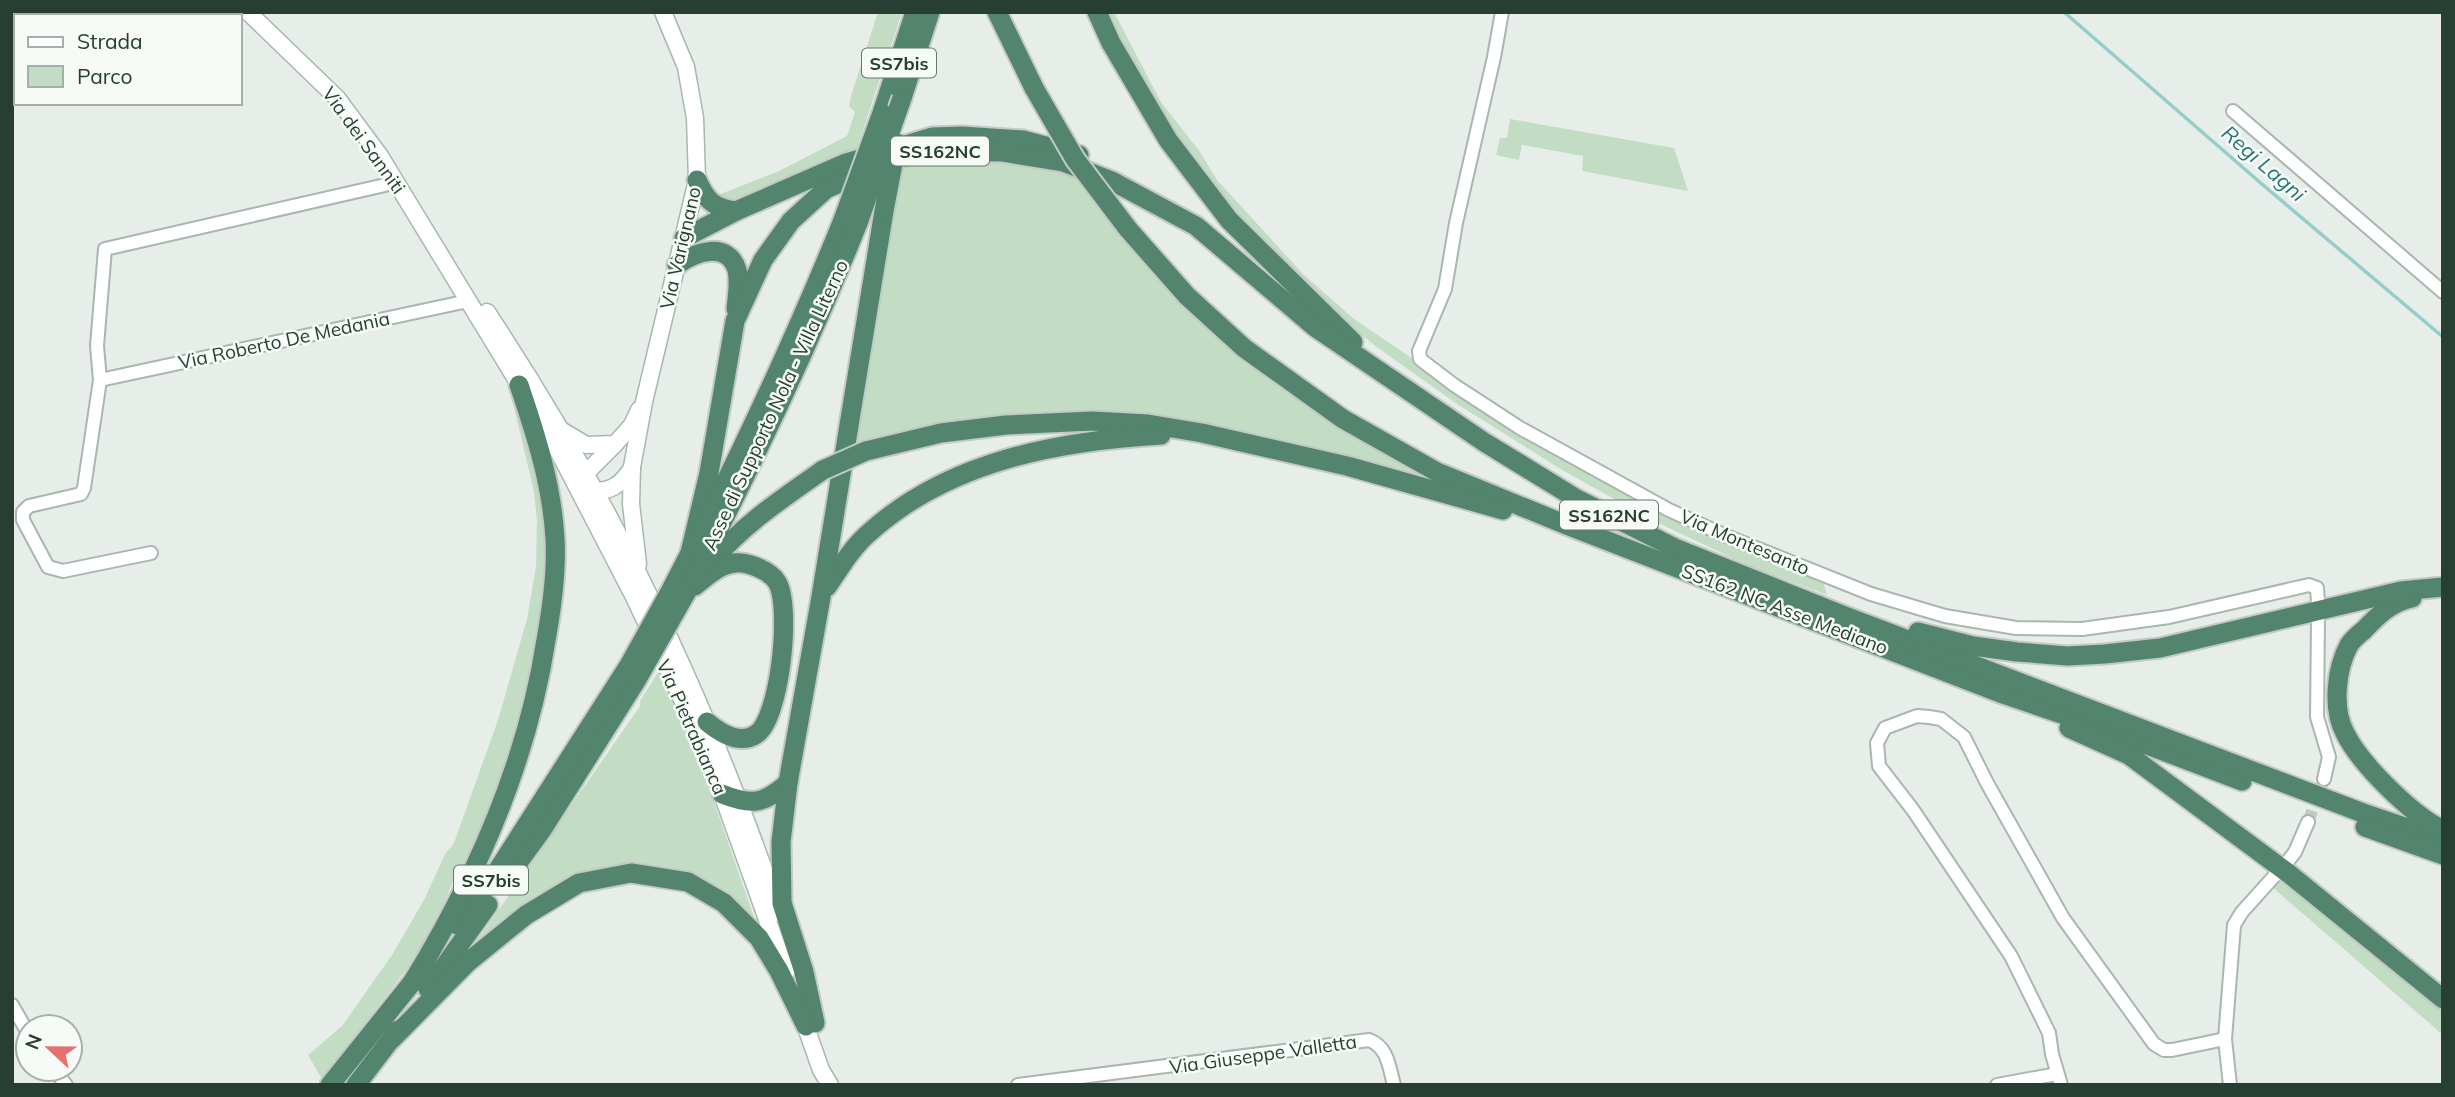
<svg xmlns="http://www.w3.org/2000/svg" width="2455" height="1097" viewBox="0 0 2455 1097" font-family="Mulish,sans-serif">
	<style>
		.green { fill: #c2ddc3 }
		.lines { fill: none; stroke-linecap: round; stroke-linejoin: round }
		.stream { stroke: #94cdca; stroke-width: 3.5 }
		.minor-tunnel { stroke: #c1cbc5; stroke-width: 12; stroke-dasharray: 12 6; stroke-linecap: butt }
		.minor-casing { stroke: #aab6af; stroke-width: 16 }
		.secondary-casing { stroke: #a6b9ae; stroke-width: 19 }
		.trunk-casing { stroke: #c3c9c6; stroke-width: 23 }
		.minor { stroke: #fff; stroke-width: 12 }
		.secondary { stroke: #fff; stroke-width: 16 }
		.trunk { stroke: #52846e; stroke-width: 19 }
		.trunk-bridge-casing { stroke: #c3c9c6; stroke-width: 23; stroke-linecap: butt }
		.trunk-bridge { stroke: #52846e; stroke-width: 19 }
		.labels { text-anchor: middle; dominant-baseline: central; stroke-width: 5; stroke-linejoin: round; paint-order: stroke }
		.shield { fill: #f7fbf8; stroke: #65776e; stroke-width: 2 }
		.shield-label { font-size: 18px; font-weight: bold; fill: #273f33 }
		.street-label { font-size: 19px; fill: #273f33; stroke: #f7fbf8 }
		.water-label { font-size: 21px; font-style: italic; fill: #257672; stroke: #f7fbf8 }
	</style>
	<rect width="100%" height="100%" fill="#e7eee9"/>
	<g class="green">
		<polygon points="878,12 902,12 857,148 736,203 713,197 779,171 847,136 855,112 849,106 851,96"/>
		<polygon points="1103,12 1114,12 1161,102 1200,152 1217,180 1303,274 1354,319 1524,434 1822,577 1827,595 1747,565 1656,522 1562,470 1457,404 1378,348 1325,305 1236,217 1168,129"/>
		<polygon points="1510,119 1674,148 1688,191 1582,171 1583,156 1522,145 1519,160 1496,155 1500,138 1507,138"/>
		<path d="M962,155L1075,172L1231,346L1287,392L1332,421L1428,478C1345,456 1261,431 1175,419C1158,417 1139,417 1122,416C1029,410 938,417 850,449L901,162Z"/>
		<polygon points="510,390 514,392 530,441 546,523 546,593 519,734 474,851 456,874 435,926 406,970 322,1079 308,1055 342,1026 392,955 424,900 445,854 454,843 498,720 527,619 536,566 537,521 534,492"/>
		<polygon points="660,669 707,782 755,920 743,909 625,867 469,953 640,706 640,701"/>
		<polygon points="2285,871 2443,1001 2443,1035 2271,886"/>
	</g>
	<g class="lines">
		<polyline class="stream" points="2064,12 2263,185 2443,337"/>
		<polyline class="minor-tunnel" points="2308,822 2324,779"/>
		<g class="minor-casing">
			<g id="minor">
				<polyline points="1502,12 1494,57 1456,223 1445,289 1419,351 1420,359 1454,385 1520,428 1669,510 1726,536 1871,594 1945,616 2016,628 2082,629 2169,617 2309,585 2317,588 2318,602"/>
				<polyline points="2233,111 2443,292"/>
				<polyline points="100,380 97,346 105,249 385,185 395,180"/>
				<polyline points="151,553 63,571 48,567 23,520 23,512 29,506 81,494 84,488 100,380 468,301"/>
				<polyline points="2318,619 2317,717 2329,757 2324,779"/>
				<polyline points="2288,861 2295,852 2308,822"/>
				<polyline points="12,1005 28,1033"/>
				<polyline points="2225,1039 2234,925 2242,912 2278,872"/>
				<polyline points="54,1069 66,1085"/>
				<path d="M1018,1085L1369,1040C1388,1047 1389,1067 1394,1085"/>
				<polyline points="1997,1085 2057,1074"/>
				<polyline points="2061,1085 2052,1054 2049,1033 2011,956 1913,810 1879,766 1877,743 1885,728 1917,716 1929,717 1941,719 1964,737 1987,783 2063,918 2154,1044 2164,1050 2172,1050 2225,1039 2230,1085"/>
			</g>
		</g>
		<g class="secondary-casing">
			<g id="secondary">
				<polyline points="248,12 337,98 380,156 550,435 634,597 697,731 722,794 786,972"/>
				<path d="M487,312C610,497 708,702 779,913"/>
				<polyline points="561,430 586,445 615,444 632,425 639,410"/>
				<polyline points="581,481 587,472 615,444"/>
				<path d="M587,489C608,495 621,485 632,468"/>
				<polyline points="638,564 631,504 632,467 644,402 697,180 695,118 686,67 663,12"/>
				<polyline points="802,1016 821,1070 830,1085"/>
			</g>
		</g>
		<g class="trunk-casing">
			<g id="trunk">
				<polyline points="997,12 1034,88"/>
				<polyline points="1097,12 1111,43 1168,140 1229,220 1353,342"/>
				<polyline points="902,98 930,12"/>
				<polyline points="882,113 915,12"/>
				<path d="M697,180C706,200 713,208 736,211L846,163L932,137L962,136L1023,140L1079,155"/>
				<polyline points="1128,229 1187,296 1244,348 1343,419 1437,472 1569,526 2000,693 2100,727 2242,781"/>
				<polyline points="684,238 736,211"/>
				<path d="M677,265C695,252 728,240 737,270C740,282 737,297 736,309"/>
				<polyline points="866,451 941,433 1006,425 1092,421 1148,424 1202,433 1347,466 1503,510"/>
				<polyline points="690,553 709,473 735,321 763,260 791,221 826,189 886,162 913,154 938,151 1002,152 1063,162 1112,181 1196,226 1316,328 1484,442 1577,499 1675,548 1845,616 2363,813 2443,840"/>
				<path d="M711,563C742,525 783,498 823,470"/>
				<path d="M695,586C712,572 728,557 751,565C760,568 772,574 777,582C792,606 780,722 755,735C738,745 719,732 707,722"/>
				<path d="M827,587C840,568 852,547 870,532C949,461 1058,441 1161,435"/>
				<path d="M672,588C735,467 792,346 843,220"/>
				<path d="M686,593C749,472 807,350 858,223"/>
				<path d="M2412,598C2392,602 2378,615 2364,630C2359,634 2353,639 2349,645C2336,669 2332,709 2345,733C2360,764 2412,815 2443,830"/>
				<polyline points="1918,632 1973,646 2017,652 2068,656 2105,654 2160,648 2401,591 2443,587"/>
				<polyline points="2069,728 2129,755 2288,873 2443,999"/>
				<path d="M722,794C752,806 764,804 788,783"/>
				<polyline points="2365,827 2443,855"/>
				<polyline points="507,878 542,830 636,681"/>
				<polyline points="457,925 494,876 628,667"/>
				<path d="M412,983C477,877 527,763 546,640C552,607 557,573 555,539C552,485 536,435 519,385"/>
				<polyline points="428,989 488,905"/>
				<polyline points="815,1023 804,972 782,903 781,842 788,783 821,597 884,211"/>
				<polyline points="392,1039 468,962 526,915 579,883 631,873 688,882 724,903 759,938 779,971 806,1026"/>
				<polyline points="330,1085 419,974"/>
				<polyline points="356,1085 398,1030"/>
			</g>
		</g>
		<use href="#minor" class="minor"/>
		<use href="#secondary" class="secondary"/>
		<use href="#trunk" class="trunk"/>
		<g class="trunk-bridge-casing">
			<g id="trunk-bridge">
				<polyline points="1034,88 1075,159 1128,229"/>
				<polyline points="884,211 897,143"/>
				<polyline points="843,220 882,113"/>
				<polyline points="858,223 902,98"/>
				<polyline points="823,470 866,451"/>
				<polyline points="628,667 672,588"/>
				<polyline points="636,681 686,593"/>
			</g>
		</g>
		<use href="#trunk-bridge" class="trunk-bridge"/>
	</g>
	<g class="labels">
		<g class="shield">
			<rect x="862" y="48.5" width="74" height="29" rx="5"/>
			<rect x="891" y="136.5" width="98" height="29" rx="5"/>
			<rect x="1560" y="500.5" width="98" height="29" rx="5"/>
			<rect x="454" y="865.5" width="74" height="29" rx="5"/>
		</g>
		<g class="shield-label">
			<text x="899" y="63">SS7bis</text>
			<text x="940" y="151">SS162NC</text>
			<text x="1609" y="515">SS162NC</text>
			<text x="491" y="880">SS7bis</text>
		</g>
		<g class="street-label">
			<text transform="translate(364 140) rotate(54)">Via dei Sanniti</text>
			<text transform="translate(680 248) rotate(-77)">Via Varignano</text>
			<text transform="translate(284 340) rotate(-12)">Via Roberto De Medania</text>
			<text transform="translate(775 405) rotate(-65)">Asse di Supporto Nola - Villa Literno</text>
			<text transform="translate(1745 542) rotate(23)">Via Montesanto</text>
			<text transform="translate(1785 609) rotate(21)">SS162 NC Asse Mediano</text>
			<text transform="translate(692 727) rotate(66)">Via Pietrabianca</text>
			<text transform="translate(1263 1054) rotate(-8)">Via Giuseppe Valletta</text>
		</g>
		<g class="water-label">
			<text transform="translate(2264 163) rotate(41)">Regi Lagni</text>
		</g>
	</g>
	<rect width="2455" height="1097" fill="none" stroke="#273f33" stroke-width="28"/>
	<rect x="14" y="14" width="228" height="91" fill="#f7fbf8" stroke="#a4b0a9" stroke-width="2"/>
	<rect x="28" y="37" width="35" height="10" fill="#ffffff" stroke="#a4b0a9" stroke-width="2"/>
	<text x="77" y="49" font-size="21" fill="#273f33">Strada</text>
	<rect x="28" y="66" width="35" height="21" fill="#c2ddc3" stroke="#a4b0a9" stroke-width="2"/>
	<text x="77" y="84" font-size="21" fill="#273f33">Parco</text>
	<g transform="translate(49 1048) rotate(292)"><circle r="33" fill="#f7fbf8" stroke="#a4b0a9" stroke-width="2"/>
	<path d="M0-5L12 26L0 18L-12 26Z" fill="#e6706d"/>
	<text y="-10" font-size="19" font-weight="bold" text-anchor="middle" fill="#273f33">N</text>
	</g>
</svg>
